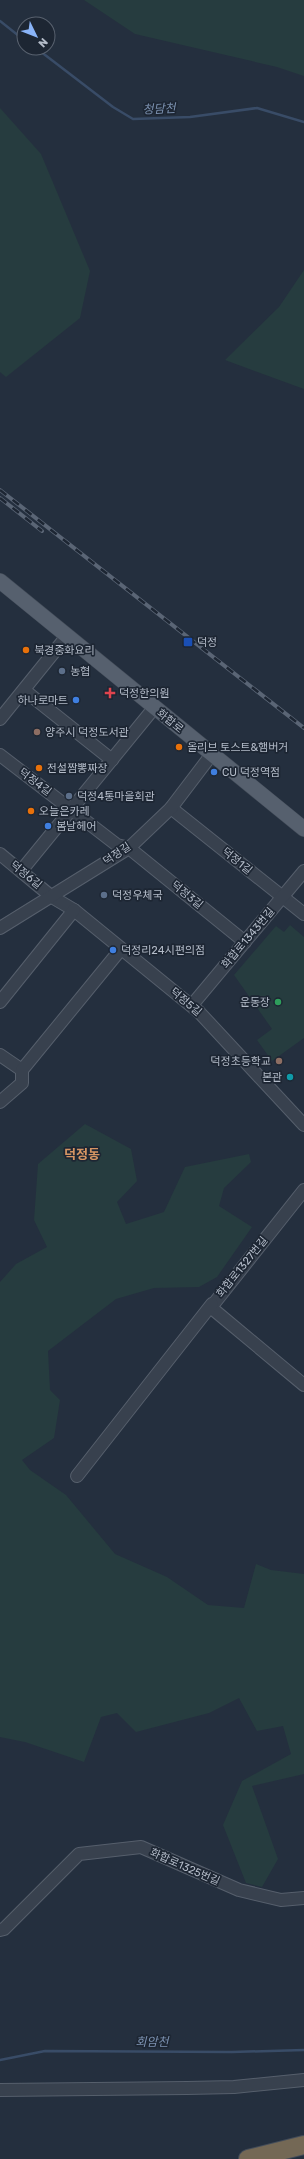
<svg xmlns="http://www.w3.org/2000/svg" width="304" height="2159" viewBox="0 0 304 2159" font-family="Rubik,'Noto Sans KR',sans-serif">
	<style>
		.green { fill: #263c3f }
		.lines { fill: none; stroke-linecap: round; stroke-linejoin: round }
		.stream { stroke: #394c67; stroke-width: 2.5 }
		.minor-casing { stroke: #565f6c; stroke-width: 14 }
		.major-casing { stroke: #414a57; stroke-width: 16 }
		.highway-casing { stroke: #434c59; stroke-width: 20 }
		.minor { stroke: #38414e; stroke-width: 12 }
		.major { stroke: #56606e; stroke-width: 15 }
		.highway { stroke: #746855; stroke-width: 18 }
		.rail-casing { stroke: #5a6575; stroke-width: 4 }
		.rail { stroke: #1d2633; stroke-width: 2.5; stroke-dasharray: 8; stroke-linecap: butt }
		.transit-dot { fill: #1a4fb4; stroke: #1d2633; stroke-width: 1.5 }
		.food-dot { fill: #e8710a; stroke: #1d2633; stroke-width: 1.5 }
		.service-dot { fill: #5c6f8a; stroke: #1d2633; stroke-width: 1.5 }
		.health-dot { fill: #e0444e; stroke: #1d2633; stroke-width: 1.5 }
		.shop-dot { fill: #3f7fe0; stroke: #1d2633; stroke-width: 1.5 }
		.education-dot { fill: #8d6e63; stroke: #1d2633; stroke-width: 1.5 }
		.leisure-dot { fill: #2e9e5b; stroke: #1d2633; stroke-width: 1.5 }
		.culture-dot { fill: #0f9aa8; stroke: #1d2633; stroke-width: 1.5 }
		.labels { text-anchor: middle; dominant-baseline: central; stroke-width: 3.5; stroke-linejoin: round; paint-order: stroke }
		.poi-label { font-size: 11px; fill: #b4bcc9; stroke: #1d2633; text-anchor: start }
		.street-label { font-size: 11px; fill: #b4bcc9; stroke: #1d2633 }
		.water-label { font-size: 12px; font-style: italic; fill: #7c92b1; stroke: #1d2633 }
		.quarter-label { font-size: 13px; font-weight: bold; fill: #d59563; stroke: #1d2633 }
	</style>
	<rect width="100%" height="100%" fill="#242f3e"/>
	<g class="green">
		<polygon points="84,0 304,0 304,76 277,67 135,34"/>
		<polygon points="0,108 41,154 90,271 80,318 6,377 0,372"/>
		<polygon points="304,270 304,389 225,360 279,307"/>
		<polygon points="290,925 304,937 304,1038 272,1061 257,1040 272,1029 234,975 276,926 284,932"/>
		<polygon points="85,1124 131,1149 137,1181 117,1202 126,1224 164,1212 185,1167 249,1154 251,1162 224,1188 219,1206 252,1227 217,1277 199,1287 154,1288 116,1299 48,1351 50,1390 60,1400 54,1438 22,1460 30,1470 66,1495 115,1554 167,1577 208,1605 244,1608 256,1564 271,1570 304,1574 304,1774 252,1786 278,1859 262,1887 246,1883 223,1825 242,1781 291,1754 283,1726 257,1731 239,1698 209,1713 136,1732 117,1713 101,1717 84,1762 25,1742 0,1737 0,1282 16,1264 47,1247 34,1220 38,1164"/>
	</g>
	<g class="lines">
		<g class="stream">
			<polyline points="0,21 24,40"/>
			<polyline points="36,48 113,107 133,119 190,117 257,108 304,122"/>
			<polyline points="0,2060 45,2051 232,2052 304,2050"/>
		</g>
		<g class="minor-casing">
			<g id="minor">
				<polyline points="24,690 112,760"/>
				<polyline points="0,719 67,636"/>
				<polyline points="0,755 117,845 129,848 245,942"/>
				<polyline points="171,808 304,914"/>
				<polyline points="0,854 52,897 74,910 199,1012 304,1125"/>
				<polyline points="21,871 154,708"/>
				<polyline points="0,928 129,848 171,808 212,754"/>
				<polyline points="0,1002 74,910"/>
				<polyline points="192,1005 304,871"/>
				<polyline points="0,1055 22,1070"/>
				<polyline points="0,1102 22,1083 22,1070 121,949"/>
				<polyline points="304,1190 212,1306 214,1310 304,1385"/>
				<polyline points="77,1476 212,1304"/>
				<polyline points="0,1930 4,1929 79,1854 141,1847 239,1890 281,1900 304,1898"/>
				<polyline points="0,2090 187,2088 234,2087 304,2080"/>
			</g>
		</g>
		<g class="major-casing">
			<polyline id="major" points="0,581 304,829"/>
		</g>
		<g class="highway-casing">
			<polyline id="highway" points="248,2159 304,2145"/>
		</g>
		<use href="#minor" class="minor"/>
		<use href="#major" class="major"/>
		<use href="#highway" class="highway"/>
		<g class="rail-casing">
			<g id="rail">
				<polyline points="0,490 304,728"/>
				<polyline points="0,498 42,531"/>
			</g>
		</g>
		<use href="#rail" class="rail"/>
	</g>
	<rect class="transit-dot" x="183" y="637" width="10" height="10" rx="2"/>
	<g class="food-dot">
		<circle cx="26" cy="650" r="4"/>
		<circle cx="179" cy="747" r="4"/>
		<circle cx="39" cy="768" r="4"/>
		<circle cx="31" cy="811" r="4"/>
	</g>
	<g class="service-dot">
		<circle cx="62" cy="671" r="4"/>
		<circle cx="69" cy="796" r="4"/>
		<circle cx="104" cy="895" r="4"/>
	</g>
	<path class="health-dot" d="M108 687h4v4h4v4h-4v4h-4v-4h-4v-4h4z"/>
	<g class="shop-dot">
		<circle cx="76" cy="700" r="4"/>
		<circle cx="214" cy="772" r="4"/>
		<circle cx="48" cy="826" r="4"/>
		<circle cx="113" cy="950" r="4"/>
	</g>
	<g class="education-dot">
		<circle cx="37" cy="732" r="4"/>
		<circle cx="279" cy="1061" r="4"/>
	</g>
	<circle class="leisure-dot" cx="278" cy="1002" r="4"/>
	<circle class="culture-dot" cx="290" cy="1077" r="4"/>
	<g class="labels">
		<g class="poi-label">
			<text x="197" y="642">덕정</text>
			<text x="34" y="650">북경중화요리</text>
			<text x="70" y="671">농협</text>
			<text x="119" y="693">덕정한의원</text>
			<text x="68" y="700" text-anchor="end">하나로마트</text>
			<text x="45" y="732">양주시 덕정도서관</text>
			<text x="187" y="747">올리브 토스트&amp;햄버거</text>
			<text x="47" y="768">전설짬뽕짜장</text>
			<text x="222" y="772">CU 덕정역점</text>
			<text x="77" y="796">덕정4통마을회관</text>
			<text x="39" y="811">오늘은카레</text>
			<text x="56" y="826">봄날헤어</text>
			<text x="112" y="895">덕정우체국</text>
			<text x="121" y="950">덕정리24시편의점</text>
			<text x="270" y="1002" text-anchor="end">운동장</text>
			<text x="271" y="1061" text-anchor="end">덕정초등학교</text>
			<text x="282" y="1077" text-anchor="end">본관</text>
		</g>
		<g class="street-label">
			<text transform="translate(170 721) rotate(39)">화합로</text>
			<text transform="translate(35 782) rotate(37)">덕정4길</text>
			<text transform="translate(117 854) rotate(-34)">덕정길</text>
			<text transform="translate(237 861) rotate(39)">덕정1길</text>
			<text transform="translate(26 875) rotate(39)">덕정6길</text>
			<text transform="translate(187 895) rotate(39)">덕정3길</text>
			<text transform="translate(248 938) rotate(-50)">화합로1343번길</text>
			<text transform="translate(186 1002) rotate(40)">덕정5길</text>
			<text transform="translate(242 1267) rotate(-51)">화합로1327번길</text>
			<text transform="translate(185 1867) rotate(24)">화합로1325번길</text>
		</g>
		<g class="water-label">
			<text transform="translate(159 109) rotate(-3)">청담천</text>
			<text x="152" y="2042">회암천</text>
		</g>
		<g class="quarter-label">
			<text x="82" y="1154">덕정동</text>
		</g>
	</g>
	<g transform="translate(36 36) rotate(133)"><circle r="19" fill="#1d2633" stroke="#59626f"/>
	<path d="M0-3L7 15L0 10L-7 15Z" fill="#8ab4f8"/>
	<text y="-6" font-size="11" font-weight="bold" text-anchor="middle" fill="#b4bcc9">N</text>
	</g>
</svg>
